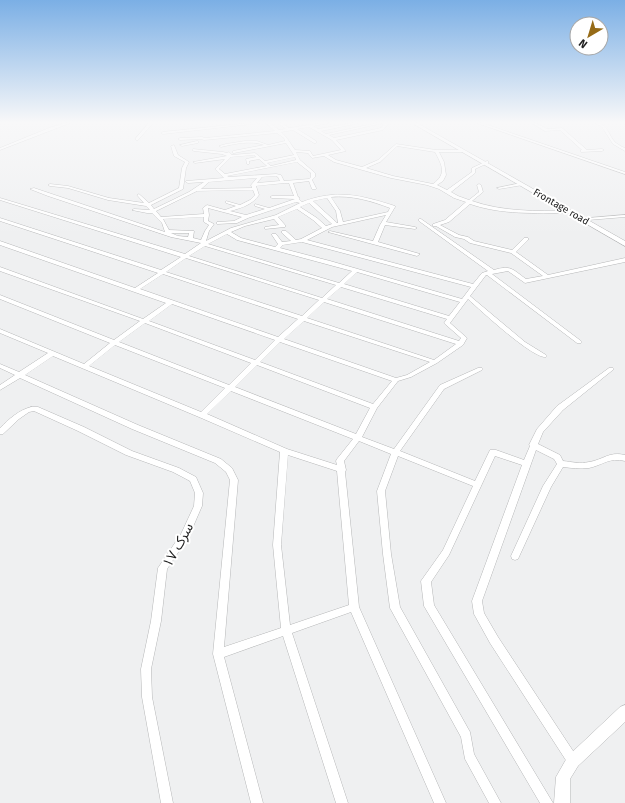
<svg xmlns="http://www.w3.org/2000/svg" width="625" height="803" viewBox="0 0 625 803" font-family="'Fira Sans','Noto Sans Arabic',sans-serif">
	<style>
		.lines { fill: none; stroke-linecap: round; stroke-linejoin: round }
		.minor-casing { stroke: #b6b7b8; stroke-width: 1 }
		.major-casing { stroke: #b6b7b8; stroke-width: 1 }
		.minor { fill: #fff; fill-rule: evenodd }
		.major { fill: #fff; fill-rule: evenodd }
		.labels { text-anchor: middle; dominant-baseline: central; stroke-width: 4; stroke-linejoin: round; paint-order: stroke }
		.far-street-label { font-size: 10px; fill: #222; stroke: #fff }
		.near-street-label { font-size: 14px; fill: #222; stroke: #fff }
	</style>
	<rect width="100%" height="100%" fill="#eff0f1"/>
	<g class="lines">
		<g class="minor-casing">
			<g id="minor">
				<polygon points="65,123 70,123 0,150 0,148 49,128"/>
				<polygon points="149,123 153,123 138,140 136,140 136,138"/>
				<polygon points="249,123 260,123 163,134 161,133 163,132"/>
				<path d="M266,123H270L279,130L286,129L278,123H282L289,128L322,123H329L313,126L318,129L352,123H359L321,131L326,134L377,123H383L329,135L334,138L381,128L385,123H389L383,130L336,140L346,151L328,155L336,160L362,167L378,160L396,144L436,150H463L464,151L462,152H439L444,162L446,175L443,181L437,185L447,190L472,172V168L487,161H488V163L475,169V173L451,192L458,196L469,200L479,192L477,185L479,184L481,185L483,192L472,201C504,212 536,211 569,211L571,212L569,213C535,213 502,215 470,204L449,222L440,225L459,235L468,237L474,241L512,250L524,238H528V240L516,252L548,275L625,258V262L525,283L508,271L492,274L581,341L582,342L581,343H577L487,275H486L470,296L525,342L546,355L547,356L546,357C533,359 480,310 468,299L450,323L467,338L463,345L437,363L411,377L398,381L377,408L362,437L394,449L440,385L478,368H482L483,369L482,370L444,389L400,451L475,481L490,450H496L524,460L530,446L529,445L537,429L557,406L609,368H613L614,369L563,410L543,432L538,444L560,455L563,461C572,462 580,464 589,462C603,460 609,451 625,455V461C609,457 603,465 589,468C580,469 571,468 563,467L551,487L518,559L515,560L512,559L511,556L543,486L557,464L554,459L536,450L482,601L484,613L498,637L577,757L579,761L577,765L573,767L569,765L490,643L474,614L472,601L522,465L495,456L449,555L431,582L434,605L553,803H540L424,606L421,581L443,550L473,486L398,456L385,491L391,554L400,607L470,732L474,754L501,803H489L465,759L461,737L390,608L383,554L377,491L391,454L359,441L344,461L346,470L345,472L359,607L446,803H434L351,612L292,633L348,803H336L283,636L224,657L263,803H251L213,654L230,480L226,472L215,463L132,429L20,378L0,390V385L15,375L0,368V364L19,372L48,353L0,333V329L84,364L110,343L0,299V295L114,340L140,321L0,271V267L143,319L166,303L0,245V241L135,288L158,273L0,221V218L161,270L181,257L0,200V198L185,254L201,243L171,237L48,196L30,189L34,188L165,232L162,223L152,213H147L132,210L134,209L150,210L146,206L108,200L68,188L50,186L48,185L50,184L68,186L109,198L144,203L137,195L139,194L149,203L179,188L182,168L185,162L174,156L171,146L174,145L178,155L189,162L186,168L183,189L151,205L154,209L189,192L204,182L188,183L186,182V181L224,178L215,169L225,159L195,163L193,162L227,156L222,154L194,151L192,150L193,149L223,152L227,153L229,152L232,155L255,153L265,161L294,155L286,143L234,153H233V151L264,145C251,140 234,144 221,147L219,146L226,144L245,141H257L268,145L285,141L284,138L277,133L204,140L201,139L180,140L178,139L180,138L202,137L205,138L275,131ZM309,127L332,140L341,150L313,156L310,151L295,150C290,143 287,137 281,132L293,130L314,143H316V141L297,129ZM397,146L435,152C442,165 447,174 433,184L393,176L366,168L380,162ZM296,152L308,153L312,158L324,156L334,162L391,178L427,185L439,189L454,198L466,202L445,220L433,224V226H436L455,237L464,239L470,243L511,253L543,276L526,279C512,269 511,265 494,270L421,219H419V221L488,271L482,273L473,284L307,240L332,227L386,215L380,225L373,241L330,231L328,232L417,256L420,254L378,242L385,225L415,229L417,228L415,227L386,222L395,207V206C360,195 337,189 302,202L299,199L300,198L298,197L293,183L309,181L312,189H316V188L312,180L315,177V173L300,160ZM254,155L256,157L246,159L247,164H249V161L259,159L267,166L225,174L219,169L231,157ZM295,157L296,160L271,166L267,163ZM297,162L311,173V177L309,179L284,181L281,175L276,174L229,177L227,176ZM276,176L278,177L280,181L257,183L262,177ZM257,178L251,185L252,188L201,189L209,182ZM285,183H289L294,196H272L270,197L272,198L295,199L269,208L255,204V206L265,209L246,215L230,211C241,208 252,205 259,195L256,186ZM253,190L255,195L250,200L240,205L226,201V203L236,206L225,210L207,205L203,208L204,214L161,217L156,211L197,191ZM331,197C352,195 371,201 390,208L388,212L343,222L340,211ZM327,198L336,211L338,223H337L313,201ZM296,202L300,203L276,215L231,228L206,241L209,231L214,224L208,221L209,215L208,208L242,217L234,221L217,222V224L237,223L248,218ZM309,203L332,224L326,226L317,218L300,207ZM297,209L313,220L322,228L301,239L296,240L286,231H282V233L291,241L282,242L276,234H272V235L278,244L275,247L241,238L231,232L245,226L274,219L279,225L265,227V229L285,227V225L278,217ZM204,217V222L209,225L205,231L201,240L193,238L194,231L169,230L163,219ZM171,233H189L188,237L178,236ZM227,234L237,240L352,271L339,283L208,244ZM302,242L471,287L462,299L330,261L280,248L283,245ZM205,246L336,285L322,298L189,256ZM186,258L319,300L302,316L166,272ZM357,272L460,302L449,316L344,284ZM163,274L298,319L278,337L140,289ZM341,287L447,319L444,323L445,324L461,338L459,341L327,299ZM324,302L456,344L434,360L307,318ZM172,304L275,340L255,360L149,321ZM304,321L430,362L407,375L396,378L284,339ZM145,323L251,363L229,385L119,342ZM280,342L392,381L373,404L260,362ZM115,345L225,388L201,412L89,366ZM53,356L199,417L280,452L273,545L281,628L224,647L238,480L232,468L221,459L138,425L25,375ZM257,365L370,408L356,434L235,387ZM231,391L353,439L337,459L336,461L337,465L287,449L207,414ZM288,455L337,471L349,605L290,625L281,545Z"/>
				<polygon points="477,123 482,123 625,172 625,174"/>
				<polygon points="532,123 536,123 547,129 562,128 587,150 602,149 604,150 602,151 581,152 581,150 582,150 560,130 545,131"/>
				<path d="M595,123C608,122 608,136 616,143C619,145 622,147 625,148V151L613,144L602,127Z"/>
				<polygon points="197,141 198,141 198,143 182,146 180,145"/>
				<polygon points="521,183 523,184 523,185 499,189 497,188"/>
				<polygon points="625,215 625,217 588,220 586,219 588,218"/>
				<path d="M31,407H38L84,427L132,451L179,468L196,477L203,493L202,506L189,536L167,569L161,621L151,669L152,697L173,803H161L142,697L141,669L151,621L158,568L181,534L194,506L195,493L190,481L173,472L126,455L78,431L34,411L29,412L19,419L3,434H0V428C9,419 19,410 31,407Z"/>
			</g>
		</g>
		<g class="major-casing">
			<g id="major">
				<polygon points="412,123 417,123 625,241 625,246"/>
				<polygon points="625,705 625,722 578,766 570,779 570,803 554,803 556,777 568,756 620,707"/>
			</g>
		</g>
		<use href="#minor" class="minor"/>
		<use href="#major" class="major"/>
	</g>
	<linearGradient id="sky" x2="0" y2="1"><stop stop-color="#7bafe5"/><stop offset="0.52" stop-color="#f8f8f9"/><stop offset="1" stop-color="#f8f8f9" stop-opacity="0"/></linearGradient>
	<rect width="625" height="235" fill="url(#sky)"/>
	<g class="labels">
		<g class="far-street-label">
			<text transform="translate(561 207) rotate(30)">Frontage road</text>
		</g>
		<g class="near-street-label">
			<text transform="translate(178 545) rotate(-61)">سرک ۱۷</text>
		</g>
	</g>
	<g transform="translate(589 36) rotate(218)"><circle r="19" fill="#ffffff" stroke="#a7a7a7"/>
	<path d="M0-3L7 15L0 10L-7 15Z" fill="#966b17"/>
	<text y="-6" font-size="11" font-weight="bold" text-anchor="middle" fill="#222222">N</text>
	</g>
</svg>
